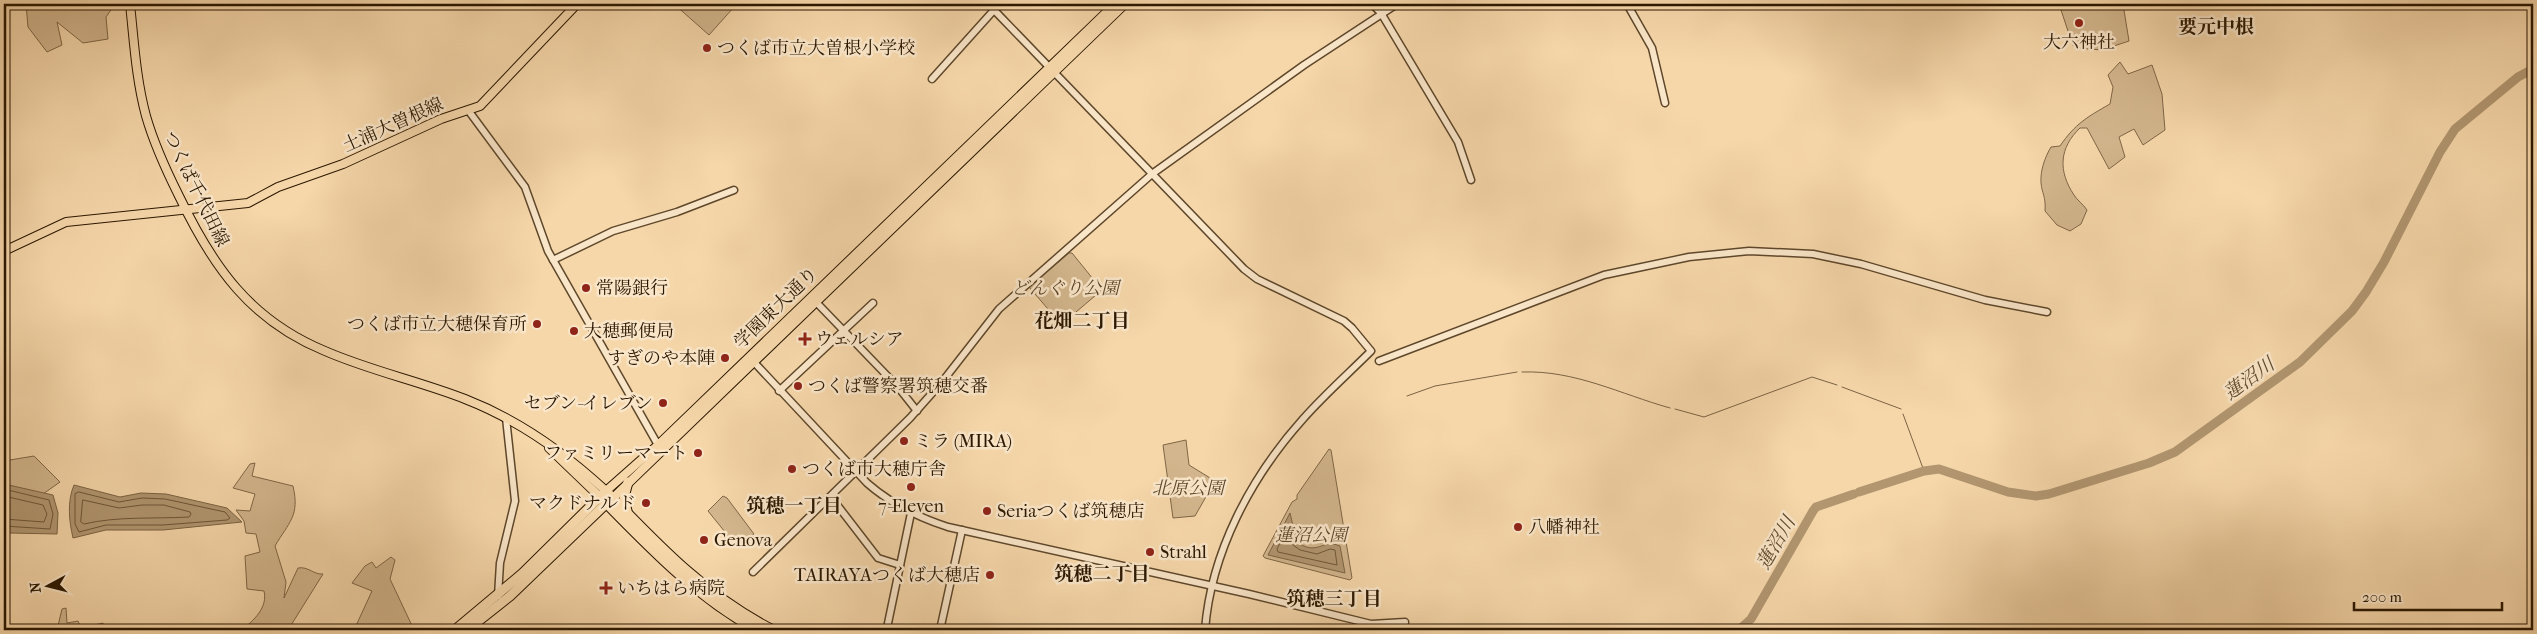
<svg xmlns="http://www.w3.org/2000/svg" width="2537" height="634" viewBox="0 0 2537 634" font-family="'IM FELL French Canon','Noto Serif JP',serif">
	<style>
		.green { fill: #d3b68d; stroke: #7f6646 }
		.water { fill: #b19670; stroke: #7b6343 }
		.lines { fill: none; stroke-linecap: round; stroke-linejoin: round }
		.shore { stroke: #6e5638; stroke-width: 1 }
		.stream { stroke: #7b6343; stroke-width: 1 }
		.river { stroke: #b19670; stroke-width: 9 }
		.minor-casing { stroke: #5e472a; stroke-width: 9 }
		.major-casing { stroke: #2b1700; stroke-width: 10 }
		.highway-casing { stroke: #2b1700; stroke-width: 11 }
		.minor { stroke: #f9e5c8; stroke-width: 6 }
		.major { stroke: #f6d7aa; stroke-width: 8 }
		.highway { stroke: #f6d7aa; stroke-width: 9 }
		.poi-dot { fill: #8f2418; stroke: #f9e5c8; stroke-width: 2 }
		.labels { text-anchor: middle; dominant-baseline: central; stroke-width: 5; stroke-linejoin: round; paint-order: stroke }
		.poi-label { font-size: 18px; fill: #2b1700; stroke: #f9e5c8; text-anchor: start }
		.street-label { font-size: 18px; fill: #2b1700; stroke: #f9e5c8 }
		.park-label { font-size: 18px; font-style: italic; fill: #5d472a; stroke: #f9e5c8 }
		.neighbourhood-label { font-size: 19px; font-weight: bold; fill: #2b1700; stroke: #f9e5c8 }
		.water-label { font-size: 19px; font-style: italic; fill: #614a2d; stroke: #f9e5c8 }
	</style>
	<rect width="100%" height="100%" fill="#f6d7aa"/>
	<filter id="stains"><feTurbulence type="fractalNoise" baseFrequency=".004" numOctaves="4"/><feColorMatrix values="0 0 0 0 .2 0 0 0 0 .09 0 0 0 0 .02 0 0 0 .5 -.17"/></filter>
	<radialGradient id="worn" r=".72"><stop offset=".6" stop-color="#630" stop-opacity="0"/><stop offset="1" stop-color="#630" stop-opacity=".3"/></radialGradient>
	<g class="green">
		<polygon points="26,4 115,4 106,17 108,39 83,43 57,22 62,45 47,52 28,27"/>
		<polygon points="674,4 731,4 734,7 709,35"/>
		<polygon points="2059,4 2123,4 2129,41 2102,50 2076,48 2073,46"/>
		<path d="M2120,62L2128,74L2152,65L2162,94L2165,130L2143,145L2134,129L2119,137L2125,157L2109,169L2087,128H2080C2059,148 2058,171 2074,195C2077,200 2083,204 2087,210L2081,224L2070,231L2057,225L2045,211C2046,196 2042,194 2041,183C2040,171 2045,157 2051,147L2060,146C2075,124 2087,117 2110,104L2113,87L2108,75Z"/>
		<polygon points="1069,253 1072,253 1102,290 1063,323 1060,323 1029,287"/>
		<polygon points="1186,440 1189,465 1215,481 1195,516 1173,518 1163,445"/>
		<polygon points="1329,449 1331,450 1352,578 1350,580 1265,558 1263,556 1292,502 1297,499 1297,495"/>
		<polygon points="34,456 60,482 43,494 4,484 4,461"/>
		<path d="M255,463L252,476L293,486C300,516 289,522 275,546L286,582L284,598L298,568C308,566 314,575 323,574L288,630H241C254,621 268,607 264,591L247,589L245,556L260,552L256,534L246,533L244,521L236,510L250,511L255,494L233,488L250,464Z"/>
		<polygon points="723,496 727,498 754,534 738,548 708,511"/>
		<polygon points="391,557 395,560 390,579 414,630 354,630 372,591 352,583 365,566 372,562 376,568"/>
		<polygon points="66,608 67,623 78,621 81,628 103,623 104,630 57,630 62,609"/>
	</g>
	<g class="water">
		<polygon points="4,484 53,495 58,513 57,534 9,533 4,530"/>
		<path d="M74,485L120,497L141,493L166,494L227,508L242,522L163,530H106L73,538C69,521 67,501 74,485Z"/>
		<path d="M1290,513L1297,542C1311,552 1317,547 1331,543L1340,546L1345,573L1268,555Z"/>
	</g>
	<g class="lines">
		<g class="shore">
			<polyline points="4,489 49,500 53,514 50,529 4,526"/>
			<polygon points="79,492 119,502 142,498 165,499 225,512 230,518 227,520 163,525 106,525 79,532 75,524 75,494"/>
			<polyline points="4,496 43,505 47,514 44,522 4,519"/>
			<path d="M83,500L119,508L142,505H164L190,512L191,514L189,517C154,519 118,516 84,524L81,522Z"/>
			<polygon points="1288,532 1293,545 1300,550 1317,554 1330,549 1335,550 1337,565 1278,552 1277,549 1285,533"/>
		</g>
		<g class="stream">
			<path d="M1522,372C1575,370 1620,394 1670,408"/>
			<polyline points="1842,387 1901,409"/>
			<polyline points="1407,396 1435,386 1517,372"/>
			<polyline points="1675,409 1704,417 1812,377 1837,385"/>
			<polyline points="1903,414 1924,471"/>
		</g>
		<g class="river">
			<polyline points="1859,492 1924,471 1939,469 2008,492 2036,496 2049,494 2149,463 2175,452 2300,362 2352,311 2366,292 2384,262 2440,152 2455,129 2518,77 2533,69"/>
			<polyline points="1742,627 1751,619 1813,511 1816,507 1854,494"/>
		</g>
		<g class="minor-casing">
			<g id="minor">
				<polyline points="1372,4 1381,13 1458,142 1471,180"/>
				<polyline points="1627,4 1652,48 1665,103"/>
				<path d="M994,10L1244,269L1257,279L1344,321L1352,328L1371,351C1348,374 1324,395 1303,419C1251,477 1211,552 1205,630"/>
				<polyline points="932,79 994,10 994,4"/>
				<polyline points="468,110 525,187 548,251 658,445"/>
				<polyline points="553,260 613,231 677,212 734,190"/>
				<polyline points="816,302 898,387 917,411"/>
				<path d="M751,359L867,483C891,504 917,517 948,527L1249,594L1371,624L1405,622"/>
				<polyline points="1379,361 1604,275 1689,257 1749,251 1813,254 1861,264 1985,300 2047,312"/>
				<polyline points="779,391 873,303"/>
				<polyline points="831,497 878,558 900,565"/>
				<polyline points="753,572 910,418 942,382 999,309 1152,174 1304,65 1397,4"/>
				<polyline points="498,596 500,563 515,501 506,418"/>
				<polyline points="887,628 911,513"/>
				<polyline points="940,630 962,530"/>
			</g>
		</g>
		<g class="major-casing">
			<g id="major">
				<path d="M130,4C134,41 136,79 146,116C154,144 166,170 179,196C213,267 250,320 325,351C371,371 419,381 465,399C519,420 564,452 606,491L658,445L1115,4"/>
				<polyline points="4,251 66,222 248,203 278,187 343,164 441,119 480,106 577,4"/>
				<polyline points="549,448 600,497"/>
				<polyline points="613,498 1125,4"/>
			</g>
		</g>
		<g class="highway-casing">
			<g id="highway">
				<path d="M600,497C648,546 696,597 757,630"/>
				<polyline points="627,511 624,497 628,482"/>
				<path d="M455,630L523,573L606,491C657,544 707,597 773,630"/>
				<polyline points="467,630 510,596 611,499"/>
			</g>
		</g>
		<use href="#minor" class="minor"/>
		<use href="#major" class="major"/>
		<use href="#highway" class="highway"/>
	</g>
	<g class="poi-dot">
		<circle cx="2079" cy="23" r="5"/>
		<circle cx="707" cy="48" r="5"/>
		<circle cx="586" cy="288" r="5"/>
		<circle cx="537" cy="324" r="5"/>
		<circle cx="574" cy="331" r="5"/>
		<path d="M802.5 331.5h5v5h5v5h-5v5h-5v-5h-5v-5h5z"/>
		<circle cx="725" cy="358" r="5"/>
		<circle cx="798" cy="386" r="5"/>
		<circle cx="663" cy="403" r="5"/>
		<circle cx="904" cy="441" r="5"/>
		<circle cx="698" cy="453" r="5"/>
		<circle cx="792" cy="469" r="5"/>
		<circle cx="911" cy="487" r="5"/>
		<circle cx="646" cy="503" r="5"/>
		<circle cx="987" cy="511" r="5"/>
		<circle cx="1518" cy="527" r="5"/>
		<circle cx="704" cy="540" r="5"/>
		<circle cx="1150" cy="552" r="5"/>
		<circle cx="990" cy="575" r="5"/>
		<path d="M603.5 580.5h5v5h5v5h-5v5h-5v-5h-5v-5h5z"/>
	</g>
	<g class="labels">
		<g class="poi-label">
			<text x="2079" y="42" text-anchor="middle">大六神社</text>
			<text x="717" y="48">つくば市立大曽根小学校</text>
			<text x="596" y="288">常陽銀行</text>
			<text x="527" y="324" text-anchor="end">つくば市立大穂保育所</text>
			<text x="584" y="331">大穂郵便局</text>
			<text x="815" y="339">ウェルシア</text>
			<text x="715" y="358" text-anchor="end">すぎのや本陣</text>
			<text x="808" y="386">つくば警察署筑穂交番</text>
			<text x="653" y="403" text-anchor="end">セブン-イレブン</text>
			<text x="914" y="441">ミラ (MIRA)</text>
			<text x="688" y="453" text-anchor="end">ファミリーマート</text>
			<text x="802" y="469">つくば市大穂庁舎</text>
			<text x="636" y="503" text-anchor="end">マクドナルド</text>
			<text x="911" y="506" text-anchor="middle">7-Eleven</text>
			<text x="997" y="511">Seriaつくば筑穂店</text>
			<text x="1528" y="527">八幡神社</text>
			<text x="714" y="540">Genova</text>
			<text x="1160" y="552">Strahl</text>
			<text x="980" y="575" text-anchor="end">TAIRAYAつくば大穂店</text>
			<text x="617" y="588">いちはら病院</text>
		</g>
		<g class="street-label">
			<text transform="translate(393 125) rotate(-24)">土浦大曽根線</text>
			<text transform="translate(196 189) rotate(64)">つくば千代田線</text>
			<text transform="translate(776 308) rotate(-44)">学園東大通り</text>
		</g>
		<g class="park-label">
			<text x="1065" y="288">どんぐり公園</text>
			<text x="1188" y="488">北原公園</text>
			<text x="1311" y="535">蓮沼公園</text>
		</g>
		<g class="neighbourhood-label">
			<text x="2216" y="27">要元中根</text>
			<text x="1082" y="321">花畑二丁目</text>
			<text x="794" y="506">筑穂一丁目</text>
			<text x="1102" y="574">筑穂二丁目</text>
			<text x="1334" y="599">筑穂三丁目</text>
		</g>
		<g class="water-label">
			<text transform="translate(2249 379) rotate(-36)">蓮沼川</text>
			<text transform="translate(1776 543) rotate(-60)">蓮沼川</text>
		</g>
	</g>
	<rect width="2537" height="634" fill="none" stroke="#f6d7aa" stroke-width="20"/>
	<rect x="5" y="5" width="2527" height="624" fill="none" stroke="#2b1700" stroke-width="2.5"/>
	<rect x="10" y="10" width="2517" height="614" fill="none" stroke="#2b1700"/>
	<g transform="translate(48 586) rotate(263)" stroke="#f9e5c8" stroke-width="4" paint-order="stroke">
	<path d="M0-4L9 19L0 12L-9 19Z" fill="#2b1700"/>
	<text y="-8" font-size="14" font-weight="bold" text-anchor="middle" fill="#2b1700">N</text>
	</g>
	<path d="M2354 602v8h148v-8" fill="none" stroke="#2b1700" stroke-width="2.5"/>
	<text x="2362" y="602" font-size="15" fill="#2b1700" stroke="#f9e5c8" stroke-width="4" paint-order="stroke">200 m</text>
	<rect width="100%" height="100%" filter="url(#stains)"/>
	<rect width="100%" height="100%" fill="url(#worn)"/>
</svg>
